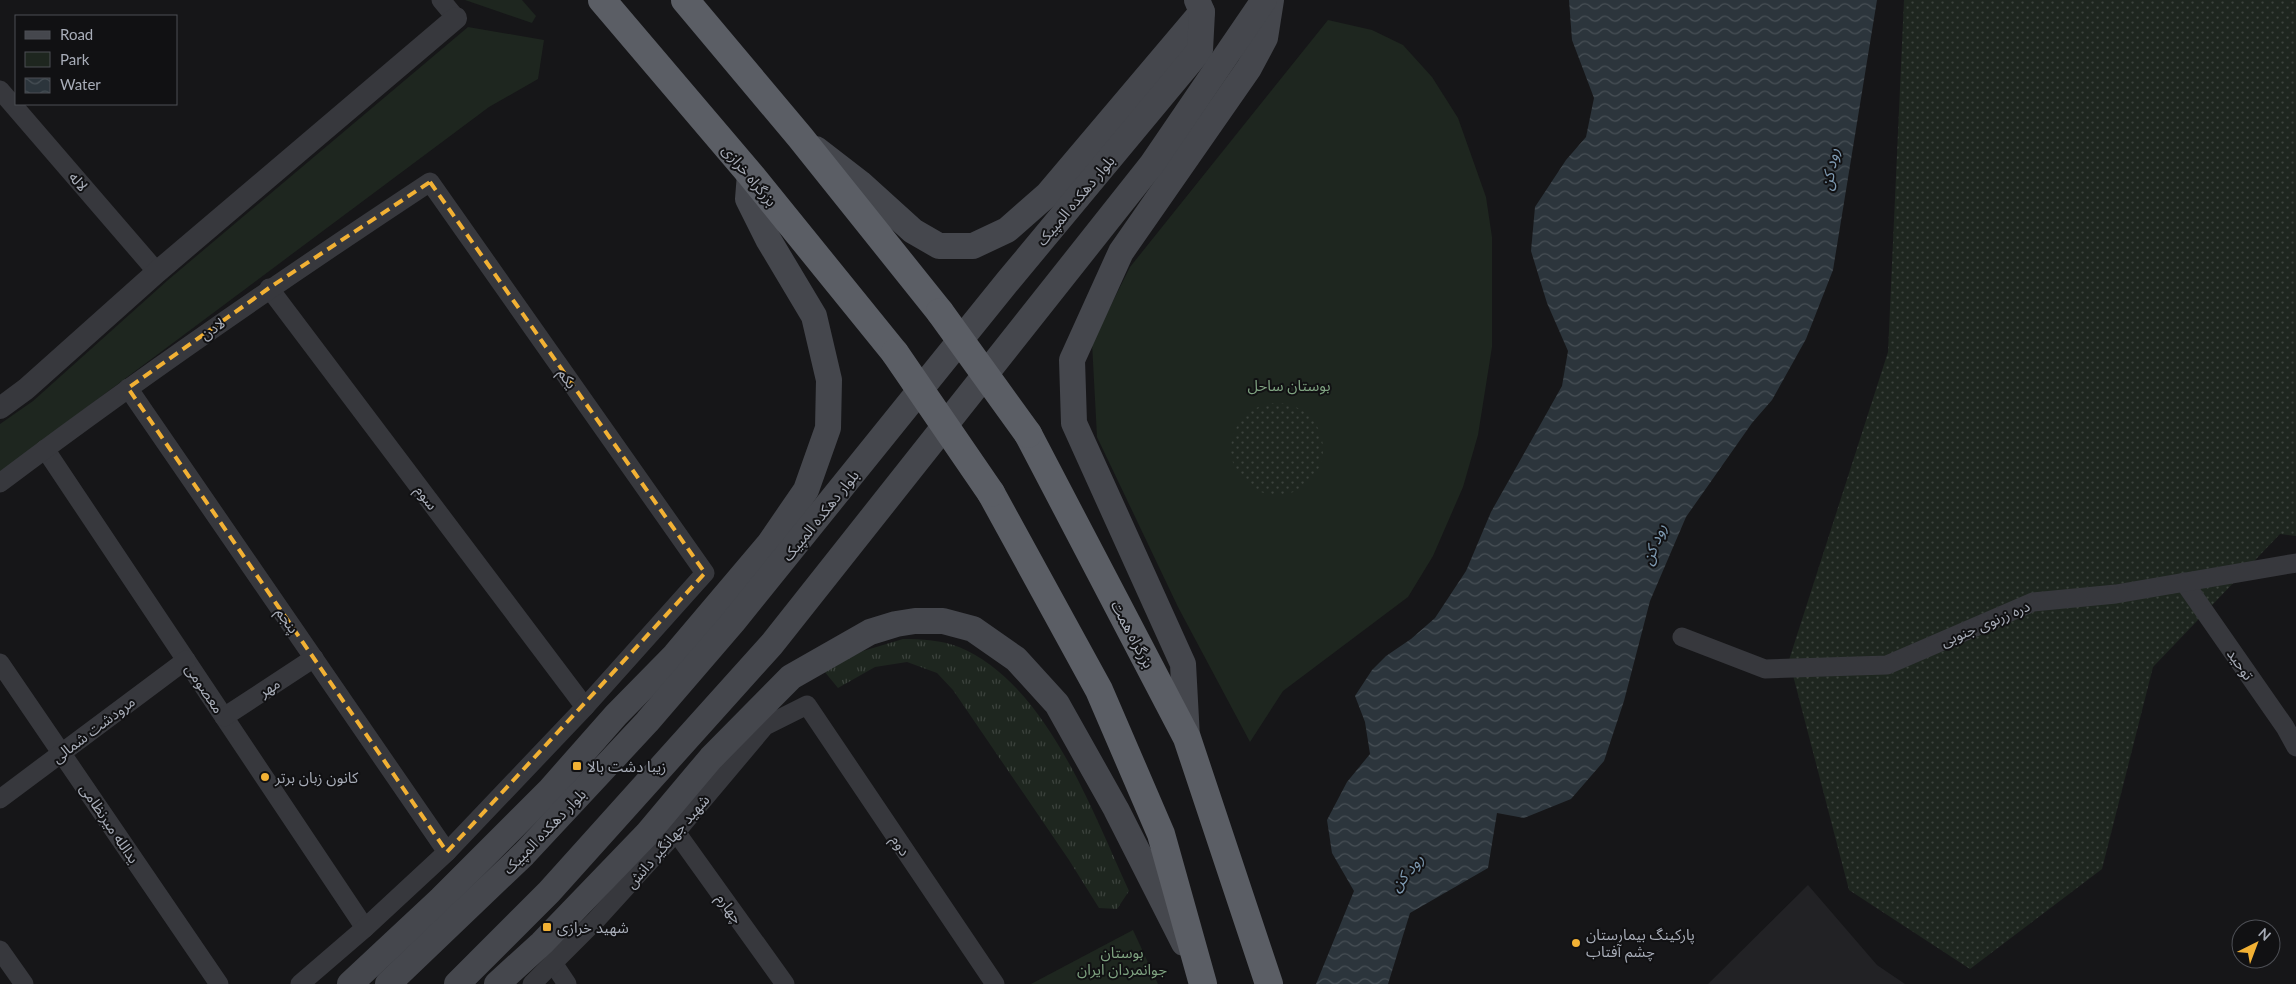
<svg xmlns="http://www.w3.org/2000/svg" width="2296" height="984" viewBox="0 0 2296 984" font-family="Lato,'Noto Sans Arabic',sans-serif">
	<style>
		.built { fill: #222225 }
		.grass { fill: url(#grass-tufts) }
		.park { fill: #1e261f }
		.garden { fill: url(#garden-dots) }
		.water { fill: url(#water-waves) }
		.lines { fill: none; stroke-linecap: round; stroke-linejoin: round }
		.minor { stroke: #37383d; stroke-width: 19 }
		.tertiary { stroke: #37383d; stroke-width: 22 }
		.secondary { stroke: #45474d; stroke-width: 26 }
		.trunk { stroke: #5b5e65; stroke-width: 28 }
		.trunk-bridge { stroke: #5b5e65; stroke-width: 28 }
		.marked { fill: none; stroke: #f2b134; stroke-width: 4; stroke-dasharray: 10 6; stroke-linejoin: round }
		.poi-dot { fill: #f2b134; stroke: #111113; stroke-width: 2 }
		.labels { text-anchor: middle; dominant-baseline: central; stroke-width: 4; stroke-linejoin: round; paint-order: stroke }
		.street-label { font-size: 15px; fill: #a8adb8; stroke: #111113 }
		.park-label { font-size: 15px; fill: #7fa381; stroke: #111113 }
		.poi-label { font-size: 15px; fill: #a8adb8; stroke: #111113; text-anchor: start }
		.water-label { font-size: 16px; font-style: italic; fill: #7f9bb3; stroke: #111113 }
	</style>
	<defs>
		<pattern id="grass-tufts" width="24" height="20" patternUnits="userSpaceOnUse" patternTransform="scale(1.25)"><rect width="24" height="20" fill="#1e261f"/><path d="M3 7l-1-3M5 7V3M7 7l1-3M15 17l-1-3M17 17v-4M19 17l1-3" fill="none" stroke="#3c433d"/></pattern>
		<pattern id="garden-dots" width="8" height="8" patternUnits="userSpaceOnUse" patternTransform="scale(1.25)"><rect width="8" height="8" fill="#1e261f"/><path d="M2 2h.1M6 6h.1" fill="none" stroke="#3c433d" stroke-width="1.8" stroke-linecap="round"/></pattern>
		<pattern id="water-waves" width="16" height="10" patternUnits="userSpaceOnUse" patternTransform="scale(1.25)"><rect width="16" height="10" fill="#2c353c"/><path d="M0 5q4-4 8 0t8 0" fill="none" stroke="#485056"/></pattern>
	</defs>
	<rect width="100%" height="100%" fill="#161618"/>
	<polygon class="built" points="1808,885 1877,965 1905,984 1708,984"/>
	<path class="grass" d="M903,639C922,639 941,640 959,647C1047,684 1092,811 1129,891L1117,909L1099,908L1069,860L953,690L937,673L907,662L875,667L838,688L824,671L863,651Z"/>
	<g class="park">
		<polygon points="465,0 522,0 536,16 532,23"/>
		<polygon points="1328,20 1372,30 1403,45 1432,77 1458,118 1486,197 1492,237 1492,347 1478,435 1463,487 1433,556 1408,597 1283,691 1250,742 1178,607 1097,437 1092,343 1130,267"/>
		<polygon points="468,27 544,40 538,79 489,107 0,472 0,424 33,401 168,280"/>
		<polygon points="1133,930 1158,984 1031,984"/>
	</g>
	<g class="garden">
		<polygon points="1904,0 2296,0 2296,536 2280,534 2153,667 2102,869 1970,969 1849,890 1789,660 1888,352"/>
		<circle cx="1277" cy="449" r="46"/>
	</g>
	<polygon class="water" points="1569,0 1877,0 1833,270 1806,339 1772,400 1752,423 1686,517 1650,601 1624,701 1604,761 1571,799 1524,818 1497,813 1488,868 1410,913 1388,984 1316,984 1354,891 1332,853 1327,820 1347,782 1370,754 1365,722 1355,696 1372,670 1386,656 1411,639 1435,618 1466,571 1491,512 1562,386 1568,351 1547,303 1531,251 1535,207 1566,160 1586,137 1594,98 1572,40"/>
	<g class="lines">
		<g class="minor">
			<polyline points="441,0 456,18"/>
			<polyline points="0,90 157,272"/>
			<polyline points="269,288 585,707"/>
			<polyline points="128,388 447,852"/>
			<polyline points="45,449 365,928"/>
			<path d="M0,483C140,377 283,279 430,182L705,573L585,707L447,852L365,928L300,984"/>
			<polyline points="2184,582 2285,727 2296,747"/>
			<polyline points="1682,637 1765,669 1887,665 2033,602 2116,594 2296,563"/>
			<polyline points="0,663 219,984"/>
			<polyline points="224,717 314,658"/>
			<polyline points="0,799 186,660"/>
			<polyline points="676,832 785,984"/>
			<polyline points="0,950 24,984"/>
			<polyline points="553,963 567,984"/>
			<polyline points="532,984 596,920 676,832 765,726 807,705 995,984"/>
		</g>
		<polyline class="tertiary" points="0,408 26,389 157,272 456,18"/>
		<g class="secondary">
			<polyline points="816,149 860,183 913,231 939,246 973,246 1007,230 1048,194 1202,12"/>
			<polyline points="1187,738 1183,664 1074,423 1072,360 1121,252 1249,68 1265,38 1271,0"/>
			<polyline points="350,984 441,899 549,791 616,715 675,655 769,544 806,490 828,428 829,380 814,316 768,239 748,199 750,174"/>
			<polyline points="388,984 524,854 647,722 733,622 1008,281 1200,50 1202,12 1197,0"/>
			<polyline points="457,984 549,892 772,644 1152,164 1264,0"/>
			<polyline points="497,984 542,943 647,834 711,758 791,677 870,632 896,624 915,621 943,621 973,629 1016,659 1057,704 1116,809 1184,943"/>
		</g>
		<g class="trunk">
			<polyline points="602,0 750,174 895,353"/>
			<polyline points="685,0 800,137 940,312"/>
			<polyline points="1028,434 1187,738 1269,984"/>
			<polyline points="991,493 1099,690 1161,834 1203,984"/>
		</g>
		<g class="trunk-bridge">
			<polyline points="940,312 1028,434"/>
			<polyline points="895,353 991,493"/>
		</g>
	</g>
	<path class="marked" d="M430,182L705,573L447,852L128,388L269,288Z"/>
	<g class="poi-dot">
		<rect x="572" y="761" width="10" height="10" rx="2.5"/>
		<circle cx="265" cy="777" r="5"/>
		<rect x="542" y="922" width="10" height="10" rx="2.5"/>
		<circle cx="1576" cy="943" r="5"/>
	</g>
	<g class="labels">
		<g class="street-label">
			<text transform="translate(750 175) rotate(50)">بزرگراه خرازی</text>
			<text transform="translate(79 181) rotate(49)">لاله</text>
			<text transform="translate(1075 200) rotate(-50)">بلوار دهکده المپیک</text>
			<text transform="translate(212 328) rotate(-35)">لادن</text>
			<text transform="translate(568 378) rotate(55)">یکم</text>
			<text transform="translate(427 497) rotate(53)">سوم</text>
			<text transform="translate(820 515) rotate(-51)">بلوار دهکده المپیک</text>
			<text transform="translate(288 620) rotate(55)">پنجم</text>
			<text transform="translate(1985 623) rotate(-23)">دره زرنوی جنوبی</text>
			<text transform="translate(1133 634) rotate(62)">بزرگراه همت</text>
			<text transform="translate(2241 664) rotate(55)">توحید</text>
			<text transform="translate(269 687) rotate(-33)">مهر</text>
			<text transform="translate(205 688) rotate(56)">معصومی</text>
			<text transform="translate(93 729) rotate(-37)">مرودشت شمالی</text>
			<text transform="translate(110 823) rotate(56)">یدالله میرنظامی</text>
			<text transform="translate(544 831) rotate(-46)">بلوار دهکده المپیک</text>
			<text transform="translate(667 841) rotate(-49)">شهید جهانگیر دانش</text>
			<text transform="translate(901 845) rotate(56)">دوم</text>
			<text transform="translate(730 908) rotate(54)">چهارم</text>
		</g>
		<g class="park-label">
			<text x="1289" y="385">بوستان ساحل</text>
			<text x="1122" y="952">بوستان<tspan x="1122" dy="17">جوانمردان ایران</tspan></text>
		</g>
		<g class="poi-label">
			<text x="587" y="766">زیبا دشت بالا</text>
			<text x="275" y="777">کانون زبان برتر</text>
			<text x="557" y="927">شهید خرازی</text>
			<text x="1586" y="934">پاركينگ بيمارستان<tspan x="1586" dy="17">چشم آفتاب</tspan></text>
		</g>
		<g class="water-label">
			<text transform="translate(1829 169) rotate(-80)">رود کن</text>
			<text transform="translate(1653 544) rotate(-69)">رود کن</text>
			<text transform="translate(1406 872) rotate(-51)">رود کن</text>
		</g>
	</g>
	<rect x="15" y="15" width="162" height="90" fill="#111113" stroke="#4d4f55"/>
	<rect x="25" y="31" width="25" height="8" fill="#45474d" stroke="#4d4f55"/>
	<text x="60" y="40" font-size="15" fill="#a8adb8">Road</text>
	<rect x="25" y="52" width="25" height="15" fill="#1e261f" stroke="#4d4f55"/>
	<text x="60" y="65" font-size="15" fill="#a8adb8">Park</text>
	<rect x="25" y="78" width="25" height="15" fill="url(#water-waves)" stroke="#4d4f55"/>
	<text x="60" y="90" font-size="15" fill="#a8adb8">Water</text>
	<g transform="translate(2256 944) rotate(42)"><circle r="24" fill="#111113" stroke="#4d4f55"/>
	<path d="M0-4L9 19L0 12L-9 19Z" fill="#f2b134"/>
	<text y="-8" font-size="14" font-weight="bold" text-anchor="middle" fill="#a8adb8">N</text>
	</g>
</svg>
